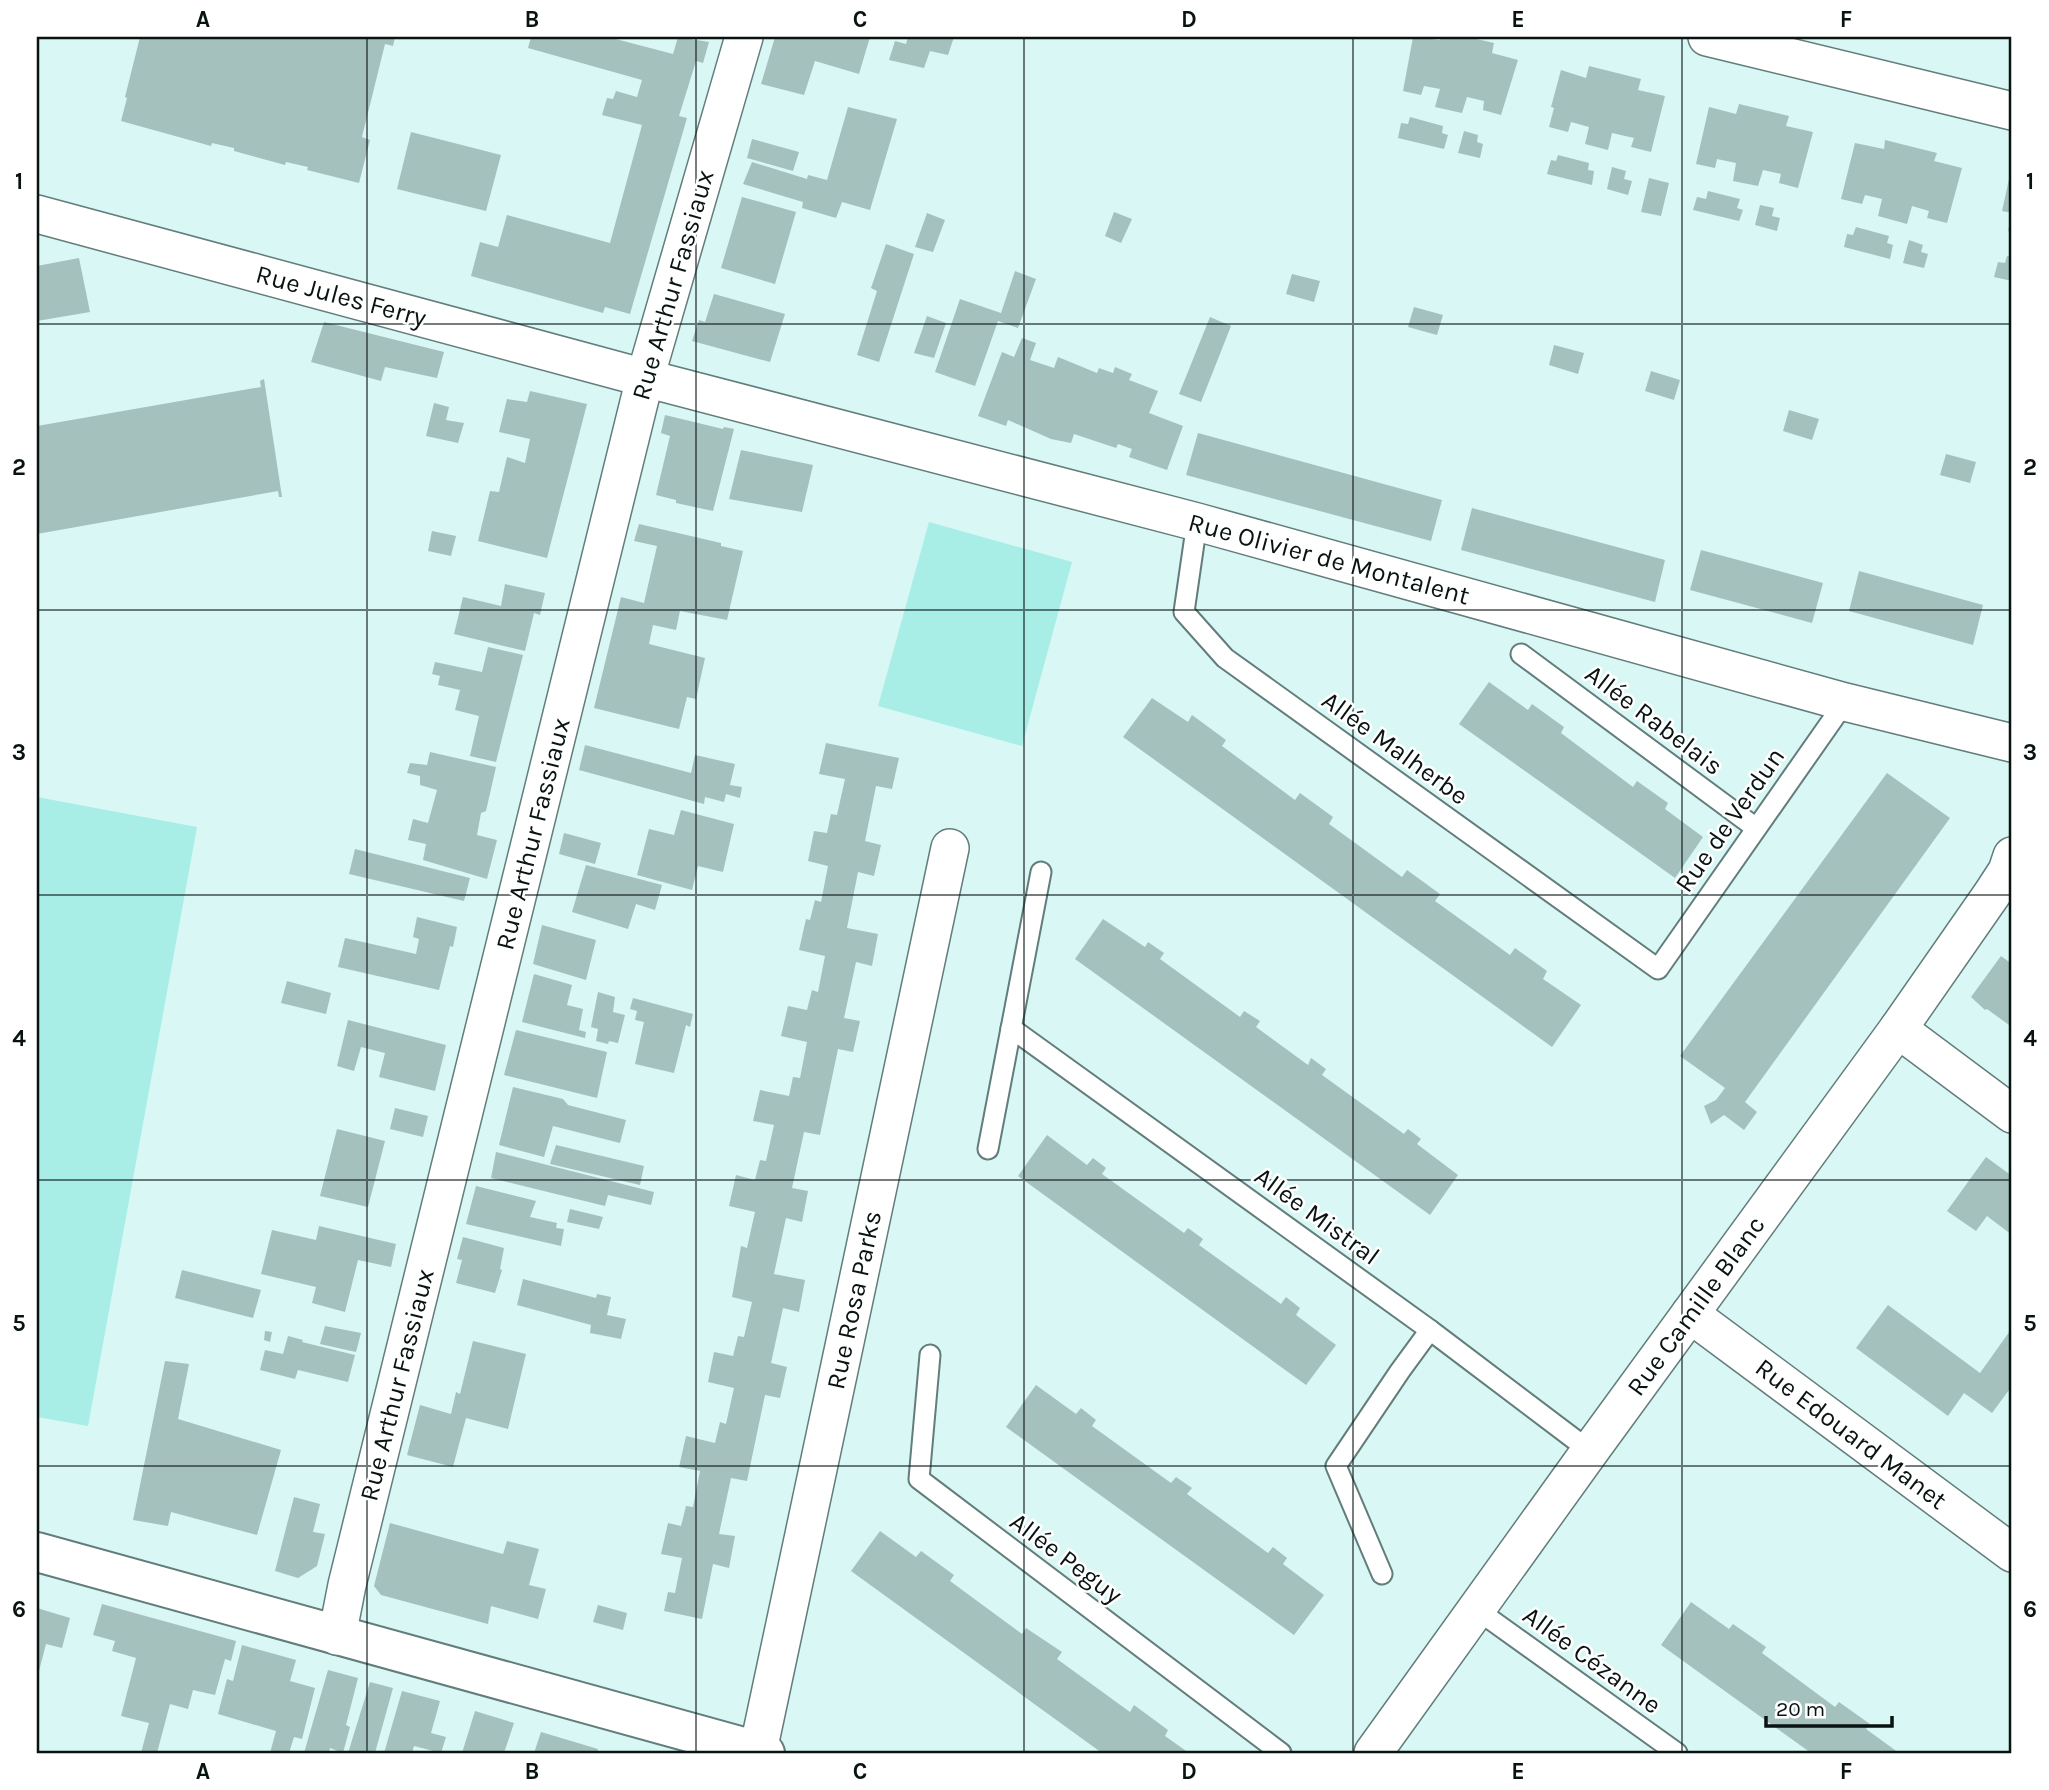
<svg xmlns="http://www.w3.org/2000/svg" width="2049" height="1790" viewBox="0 0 2049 1790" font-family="Karla,sans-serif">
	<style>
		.green { fill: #a8eee7 }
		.building { fill: #a5c1be }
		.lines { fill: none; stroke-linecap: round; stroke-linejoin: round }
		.service-casing { stroke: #627d7b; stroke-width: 23 }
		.minor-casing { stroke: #627d7b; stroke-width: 40 }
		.tertiary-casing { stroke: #627d7b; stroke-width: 42 }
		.service { stroke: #fff; stroke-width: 19 }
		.minor { stroke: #fff; stroke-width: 37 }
		.tertiary { stroke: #fff; stroke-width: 38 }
		.grid { fill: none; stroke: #081312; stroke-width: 2; stroke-opacity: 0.55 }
		.labels { text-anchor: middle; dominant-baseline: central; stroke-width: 5; stroke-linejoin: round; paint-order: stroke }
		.street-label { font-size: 26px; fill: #081312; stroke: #fff }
		.neatline { fill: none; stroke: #081312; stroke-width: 2.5 }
		.grid-label { font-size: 23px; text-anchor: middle; font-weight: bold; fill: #081312 }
	</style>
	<rect width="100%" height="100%" fill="#d9f7f4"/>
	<g class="green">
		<polygon points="929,522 1072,562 1022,746 878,706"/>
		<polygon points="37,797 197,827 88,1426 37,1417"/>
	</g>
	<g class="building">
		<polygon points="140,37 323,37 332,39 333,37 395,37 393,46 385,44 362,137 370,140 359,183 307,170 308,167 286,162 285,165 234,151 234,148 212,143 211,146 121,121 127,98 125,97"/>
		<polygon points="531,37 608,37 673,54 678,37 709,42 703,63 696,61 679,116 687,118 630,314 605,307 603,313 471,276 480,242 498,247 507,215 610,243 642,125 602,115 607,98 613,99 616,91 637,97 642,80 528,48"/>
		<polygon points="775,37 870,37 859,74 815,61 804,95 761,84"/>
		<polygon points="908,37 954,37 948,55 930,51 924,68 889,60 895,41 906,44"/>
		<polygon points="1413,37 1440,40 1441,37 1468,37 1494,43 1492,53 1518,60 1501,115 1483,110 1484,101 1467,97 1462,113 1435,107 1440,89 1424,86 1421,95 1403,91"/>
		<polygon points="1589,66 1641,79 1638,90 1665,96 1651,152 1631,147 1634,138 1612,133 1608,150 1585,144 1589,127 1571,122 1568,132 1549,127 1554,108 1551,107 1561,70 1586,78"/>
		<polygon points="1739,104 1789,116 1786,126 1813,132 1798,188 1779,183 1781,174 1763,170 1758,186 1733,181 1736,163 1717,159 1715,168 1696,164 1709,107 1736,114"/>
		<polygon points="848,107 897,119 870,210 842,202 836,218 802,208 803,202 743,184 752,162 807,179 808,175 827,180"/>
		<polygon points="1410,117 1443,126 1442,133 1448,135 1444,149 1398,138 1401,123 1408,124"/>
		<polygon points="1464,131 1478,135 1477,142 1483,144 1480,158 1458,153"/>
		<polygon points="411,132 501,155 486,211 397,189"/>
		<polygon points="752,139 799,152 793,171 747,158"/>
		<polygon points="1885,140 1937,153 1934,161 1962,168 1947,223 1927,218 1929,211 1912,206 1907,224 1878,216 1882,199 1865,195 1862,204 1841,199 1855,143 1884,149"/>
		<polygon points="1558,155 1589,163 1588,170 1594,171 1592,185 1547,174 1551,160 1556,161"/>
		<polygon points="1612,167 1626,171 1624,179 1632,181 1628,195 1607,189"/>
		<polygon points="2011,170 2012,170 2012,213 2002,211"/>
		<polygon points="1649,178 1669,183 1661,216 1641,212"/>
		<polygon points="1708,191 1740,199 1737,208 1743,210 1739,221 1693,210 1697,197 1706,199"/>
		<polygon points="742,197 796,212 775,284 721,268"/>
		<polygon points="1760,205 1774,208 1772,216 1780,218 1777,231 1755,225"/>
		<polygon points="1114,212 1132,219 1121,243 1105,236"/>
		<polygon points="927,213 945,220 933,252 915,247"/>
		<polygon points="2011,216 2012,216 2012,233 2008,231"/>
		<polygon points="1856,227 1889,236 1887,243 1893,245 1890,259 1844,247 1847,234 1853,235"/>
		<polygon points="1909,240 1923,245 1921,252 1928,254 1924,268 1903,263"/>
		<polygon points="886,244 914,254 879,362 857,355 877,291 871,288"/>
		<polygon points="2007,256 2012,257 2012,281 1994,277 1998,262 2005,263"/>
		<polygon points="79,258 90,312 37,321 37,266"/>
		<polygon points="1015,271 1036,279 1018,328 998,321 975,386 935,372 960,299 1001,313"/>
		<polygon points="1292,274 1320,281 1314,302 1286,294"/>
		<polygon points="714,294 785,314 770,362 692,341 699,320 705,322"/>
		<polygon points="1414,307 1443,315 1437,335 1408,327"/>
		<polygon points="927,316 946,323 934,358 914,353"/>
		<polygon points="1210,317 1231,326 1201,402 1179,394"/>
		<polygon points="324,322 444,352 437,378 385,367 381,381 311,362"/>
		<polygon points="1022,338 1036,343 1030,360 1054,368 1058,357 1097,373 1099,368 1113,373 1115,367 1132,374 1129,380 1158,391 1149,413 1183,426 1167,470 1129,457 1132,449 1118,444 1116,448 1074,434 1071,443 1051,439 1008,420 1006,426 978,416 1002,352 1014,357"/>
		<polygon points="1554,345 1584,353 1578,374 1549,365"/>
		<polygon points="1651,371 1680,380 1674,400 1645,391"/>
		<polygon points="264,379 282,497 279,497 278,491 37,534 37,426 261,387 260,381"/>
		<polygon points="530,391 587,404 547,558 478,541 490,491 499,492 507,457 525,463 530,439 499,432 507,399 527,402"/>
		<polygon points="434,403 449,407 446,420 464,423 458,443 426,436"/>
		<polygon points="1789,410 1819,419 1812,440 1783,431"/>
		<polygon points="665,415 723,429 724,427 734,429 713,511 676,503 676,500 656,495 670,436 661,433"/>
		<polygon points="1198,433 1442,500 1431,541 1186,475"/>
		<polygon points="741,450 813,465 802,512 729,499"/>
		<polygon points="1946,454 1976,462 1970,483 1940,475"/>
		<polygon points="1472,508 1665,560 1655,602 1461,550"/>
		<polygon points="639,524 721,543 721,546 743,551 727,620 680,611 676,630 653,625 649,644 705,658 696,699 687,697 679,729 594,708 621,597 644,603 657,546 634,541"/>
		<polygon points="432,531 456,536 451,556 428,551"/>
		<polygon points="1701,550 1823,583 1812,623 1690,590"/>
		<polygon points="1859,571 1983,605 1973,645 1849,611"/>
		<polygon points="505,584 545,593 540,615 534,613 525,651 454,634 463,597 501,606"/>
		<polygon points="488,647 523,655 496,762 470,756 479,716 455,710 460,690 438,685 440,676 432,674 435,662 482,672"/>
		<polygon points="1489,682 1528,710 1532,704 1564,727 1561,733 1633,787 1637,781 1668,803 1665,809 1703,837 1675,878 1459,724"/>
		<polygon points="1152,698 1188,722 1192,715 1226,740 1222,746 1295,800 1300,793 1333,817 1329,824 1402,877 1407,870 1440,894 1435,901 1510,955 1515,948 1547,971 1543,979 1581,1005 1552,1047 1123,737"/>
		<polygon points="826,743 899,758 892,789 876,786 865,841 881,845 874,876 858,872 847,928 878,934 872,966 856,962 844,1018 860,1021 853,1052 838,1049 820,1135 804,1132 792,1188 808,1191 802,1222 786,1218 774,1274 805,1280 799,1312 783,1308 771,1363 787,1367 780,1398 765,1395 747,1481 731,1478 719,1534 735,1536 729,1568 713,1564 702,1619 664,1611 668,1592 675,1593 682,1558 661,1554 668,1523 681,1526 686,1506 693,1507 700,1471 679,1467 686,1436 715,1443 720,1422 726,1424 734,1388 708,1382 714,1352 733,1356 738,1336 744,1337 752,1302 732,1297 741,1246 747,1248 755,1212 729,1206 736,1175 755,1180 760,1160 766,1161 774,1125 753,1121 760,1090 789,1096 793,1077 800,1078 807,1042 781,1036 788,1006 807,1010 812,990 818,992 825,956 799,950 806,919 810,920 815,900 821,902 828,866 808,861 814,831 827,833 831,814 837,815 845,779 819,774"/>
		<polygon points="585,745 691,773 695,755 735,764 730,785 742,787 740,798 726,794 724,802 705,797 704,804 579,770"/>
		<polygon points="430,752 496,767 486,811 481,813 477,835 497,840 487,879 423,860 426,844 408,840 413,819 428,823 437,790 420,785 420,776 407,773 410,763 427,765"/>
		<polygon points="1887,773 1950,818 1745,1102 1757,1112 1744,1130 1724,1115 1711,1124 1704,1106 1716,1100 1725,1088 1680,1056"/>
		<polygon points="681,810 734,824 723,872 698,866 692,890 637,875 649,829 674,835"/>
		<polygon points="564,833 601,843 595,864 559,854"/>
		<polygon points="355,849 470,878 464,901 349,874"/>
		<polygon points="586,865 662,885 655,910 636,904 628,929 572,912"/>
		<polygon points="417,917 457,927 453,947 450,946 439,990 338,967 345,938 416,954 419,939 413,937"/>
		<polygon points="1103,919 1145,947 1148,942 1164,953 1160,959 1240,1017 1244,1011 1260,1021 1256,1027 1308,1065 1311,1058 1326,1069 1322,1075 1404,1134 1408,1129 1421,1139 1417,1144 1458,1175 1430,1215 1075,959"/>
		<polygon points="542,925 596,940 586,980 533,964"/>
		<polygon points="2001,956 2012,964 2012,1021 2009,1025 1987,1009 1985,1010 1971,997"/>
		<polygon points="534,974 572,985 567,1005 583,1009 579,1030 586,1032 585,1038 522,1022"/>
		<polygon points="287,981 331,993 326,1014 281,1003"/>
		<polygon points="598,992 615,997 613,1012 625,1015 618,1043 609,1041 608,1044 596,1041 598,1029 591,1027"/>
		<polygon points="633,998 693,1014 690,1027 686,1025 674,1073 635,1064 644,1022 635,1020 637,1011 630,1009"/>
		<polygon points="348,1020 446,1045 435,1091 379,1077 385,1053 361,1047 354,1071 337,1066"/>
		<polygon points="516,1030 607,1052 597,1098 504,1075"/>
		<polygon points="513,1087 563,1099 568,1105 626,1120 620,1143 553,1126 544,1157 499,1145"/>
		<polygon points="395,1108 428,1116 423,1137 390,1129"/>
		<polygon points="337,1129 385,1141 368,1207 320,1196"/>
		<polygon points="1047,1135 1087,1165 1093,1158 1106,1168 1102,1174 1184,1233 1188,1228 1203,1239 1199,1245 1281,1304 1286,1297 1300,1308 1296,1315 1336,1345 1306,1385 1018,1176"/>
		<polygon points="556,1145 644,1166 640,1185 550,1164"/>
		<polygon points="496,1152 654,1192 651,1205 608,1195 605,1206 491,1178"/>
		<polygon points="1986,1157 2012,1176 2012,1235 1987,1216 1976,1231 1947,1211"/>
		<polygon points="476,1186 536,1201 530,1217 557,1223 556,1228 564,1229 561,1246 466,1224"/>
		<polygon points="570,1209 603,1217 599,1229 567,1222"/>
		<polygon points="319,1226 396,1244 391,1267 358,1260 345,1312 312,1303 316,1287 261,1274 272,1230 316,1240"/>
		<polygon points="463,1237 504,1248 500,1269 502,1270 495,1293 456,1283 462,1260 457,1259"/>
		<polygon points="182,1270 261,1290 253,1318 175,1298"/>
		<polygon points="523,1279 596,1298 597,1294 611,1297 607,1315 626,1319 621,1339 590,1333 591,1325 517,1305"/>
		<polygon points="1888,1305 1980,1373 2012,1328 2012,1386 1992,1413 1964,1393 1948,1416 1856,1348"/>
		<polygon points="325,1326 361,1333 356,1352 320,1344"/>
		<polygon points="265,1331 272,1332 270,1342 264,1340"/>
		<polygon points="288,1336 303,1340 302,1342 355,1355 348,1382 298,1370 295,1379 260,1370 265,1350 283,1354"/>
		<polygon points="473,1341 526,1354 508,1429 466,1418 453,1467 407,1455 420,1405 451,1414 456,1392 460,1394"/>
		<polygon points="165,1361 189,1364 178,1419 281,1450 257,1535 171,1512 168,1526 133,1520"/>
		<polygon points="1036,1385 1076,1414 1081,1408 1096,1420 1092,1426 1171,1483 1176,1477 1192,1488 1187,1494 1268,1553 1273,1547 1287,1558 1283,1564 1324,1595 1294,1635 1006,1427"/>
		<polygon points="294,1497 320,1504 313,1532 325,1534 317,1566 298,1578 275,1571"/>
		<polygon points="390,1523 503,1554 507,1541 539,1549 529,1585 546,1589 538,1619 491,1606 488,1624 381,1595 374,1586"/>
		<polygon points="880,1531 916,1557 921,1551 954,1575 950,1581 1022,1634 1026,1628 1062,1652 1057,1659 1130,1712 1134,1705 1168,1730 1165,1736 1189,1753 1102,1753 851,1571"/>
		<polygon points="1691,1602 1729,1629 1733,1624 1766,1647 1762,1653 1835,1707 1839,1702 1870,1724 1866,1729 1899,1753 1811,1753 1661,1645"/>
		<polygon points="102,1604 236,1641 231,1661 225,1659 215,1695 193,1690 188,1709 170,1704 157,1753 141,1753 149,1723 121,1716 136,1658 112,1651 115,1641 93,1635"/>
		<polygon points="598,1605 627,1613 623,1630 593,1622"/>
		<polygon points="37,1608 70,1618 62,1648 46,1644 38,1675"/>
		<polygon points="242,1645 296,1660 290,1681 315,1688 302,1739 294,1737 289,1753 270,1753 276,1731 218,1714 227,1679 233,1681"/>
		<polygon points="328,1670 358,1678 346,1725 350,1727 343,1753 330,1748 329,1753 304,1753"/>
		<polygon points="370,1682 393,1688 375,1753 348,1753"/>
		<polygon points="402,1691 440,1701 431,1733 446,1737 441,1753 414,1746 412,1753 384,1753"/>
		<polygon points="475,1711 514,1723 504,1753 462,1753"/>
		<polygon points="541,1732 598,1749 597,1753 534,1753"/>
	</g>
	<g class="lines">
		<g class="service-casing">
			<g id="service">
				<polyline points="1197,522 1184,612 1225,658 1658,969 1845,702"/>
				<polyline points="1521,654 1756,828"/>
				<polyline points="1011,1028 1430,1330 1590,1451"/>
				<polyline points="988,1149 1041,872"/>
				<polyline points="930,1355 919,1479 1281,1753"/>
				<polyline points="1382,1574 1336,1466 1400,1371 1430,1330"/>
				<polyline points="1476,1609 1677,1753"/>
			</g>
		</g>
		<g class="minor-casing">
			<g id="minor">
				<polyline points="1707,37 2012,111"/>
				<polyline points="37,214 645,378 1197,522 1845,702 2012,743"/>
				<polyline points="1898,1029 2012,1114"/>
				<polyline points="1690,1314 2012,1553"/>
				<polyline points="337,1636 347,1585 645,378 744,37"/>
				<polyline points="758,1751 950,848"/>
				<polyline points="1373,1753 1590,1451 1898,1029 1992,894 2007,871 2012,856"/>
			</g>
		</g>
		<g class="tertiary-casing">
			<polyline id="tertiary" points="37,1552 765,1753"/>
		</g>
		<use href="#service" class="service"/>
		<use href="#minor" class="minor"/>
		<use href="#tertiary" class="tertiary"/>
	</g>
	<path class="grid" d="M367,37V1753M696,37V1753M1024,37V1753M1353,37V1753M1682,37V1753M37,324H2012M37,610H2012M37,895H2012M37,1180H2012M37,1466H2012"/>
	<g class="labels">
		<g class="street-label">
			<text transform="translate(673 285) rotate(-74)">Rue Arthur Fassiaux</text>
			<text transform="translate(341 296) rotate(15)">Rue Jules Ferry</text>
			<text transform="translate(1329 559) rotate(15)">Rue Olivier de Montalent</text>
			<text transform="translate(1654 720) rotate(37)">Allée Rabelais</text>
			<text transform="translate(1395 748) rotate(36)">Allée Malherbe</text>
			<text transform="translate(1730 820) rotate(-55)">Rue de Verdun</text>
			<text transform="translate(533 834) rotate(-76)">Rue Arthur Fassiaux</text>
			<text transform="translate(1317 1216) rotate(36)">Allée Mistral</text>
			<text transform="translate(854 1300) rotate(-78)">Rue Rosa Parks</text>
			<text transform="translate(1696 1306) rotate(-54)">Rue Camille Blanc</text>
			<text transform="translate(397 1385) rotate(-76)">Rue Arthur Fassiaux</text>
			<text transform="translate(1851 1434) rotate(37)">Rue Edouard Manet</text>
			<text transform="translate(1066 1558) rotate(37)">Allée Peguy</text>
			<text transform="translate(1592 1660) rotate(36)">Allée Cézanne</text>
		</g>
	</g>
	<rect width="2049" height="1790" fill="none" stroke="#ffffff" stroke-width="77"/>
	<path d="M1766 1716v10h126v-10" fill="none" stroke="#081312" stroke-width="3.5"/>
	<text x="1776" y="1716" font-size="21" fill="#081312" stroke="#ffffff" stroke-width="5" paint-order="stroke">20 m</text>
	<rect x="38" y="38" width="1972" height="1714" class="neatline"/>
	<g class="grid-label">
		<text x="203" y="27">A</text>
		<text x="532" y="27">B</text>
		<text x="860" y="27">C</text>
		<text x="1189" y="27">D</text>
		<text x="1518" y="27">E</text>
		<text x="1846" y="27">F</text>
		<text x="19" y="189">1</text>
		<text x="2030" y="189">1</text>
		<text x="19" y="475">2</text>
		<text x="2030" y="475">2</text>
		<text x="19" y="760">3</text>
		<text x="2030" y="760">3</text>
		<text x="19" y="1046">4</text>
		<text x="2030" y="1046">4</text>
		<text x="19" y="1331">5</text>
		<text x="2030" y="1331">5</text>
		<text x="19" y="1617">6</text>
		<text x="2030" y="1617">6</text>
		<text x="203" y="1779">A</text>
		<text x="532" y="1779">B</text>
		<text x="860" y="1779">C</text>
		<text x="1189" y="1779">D</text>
		<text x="1518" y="1779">E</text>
		<text x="1846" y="1779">F</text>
	</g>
</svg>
